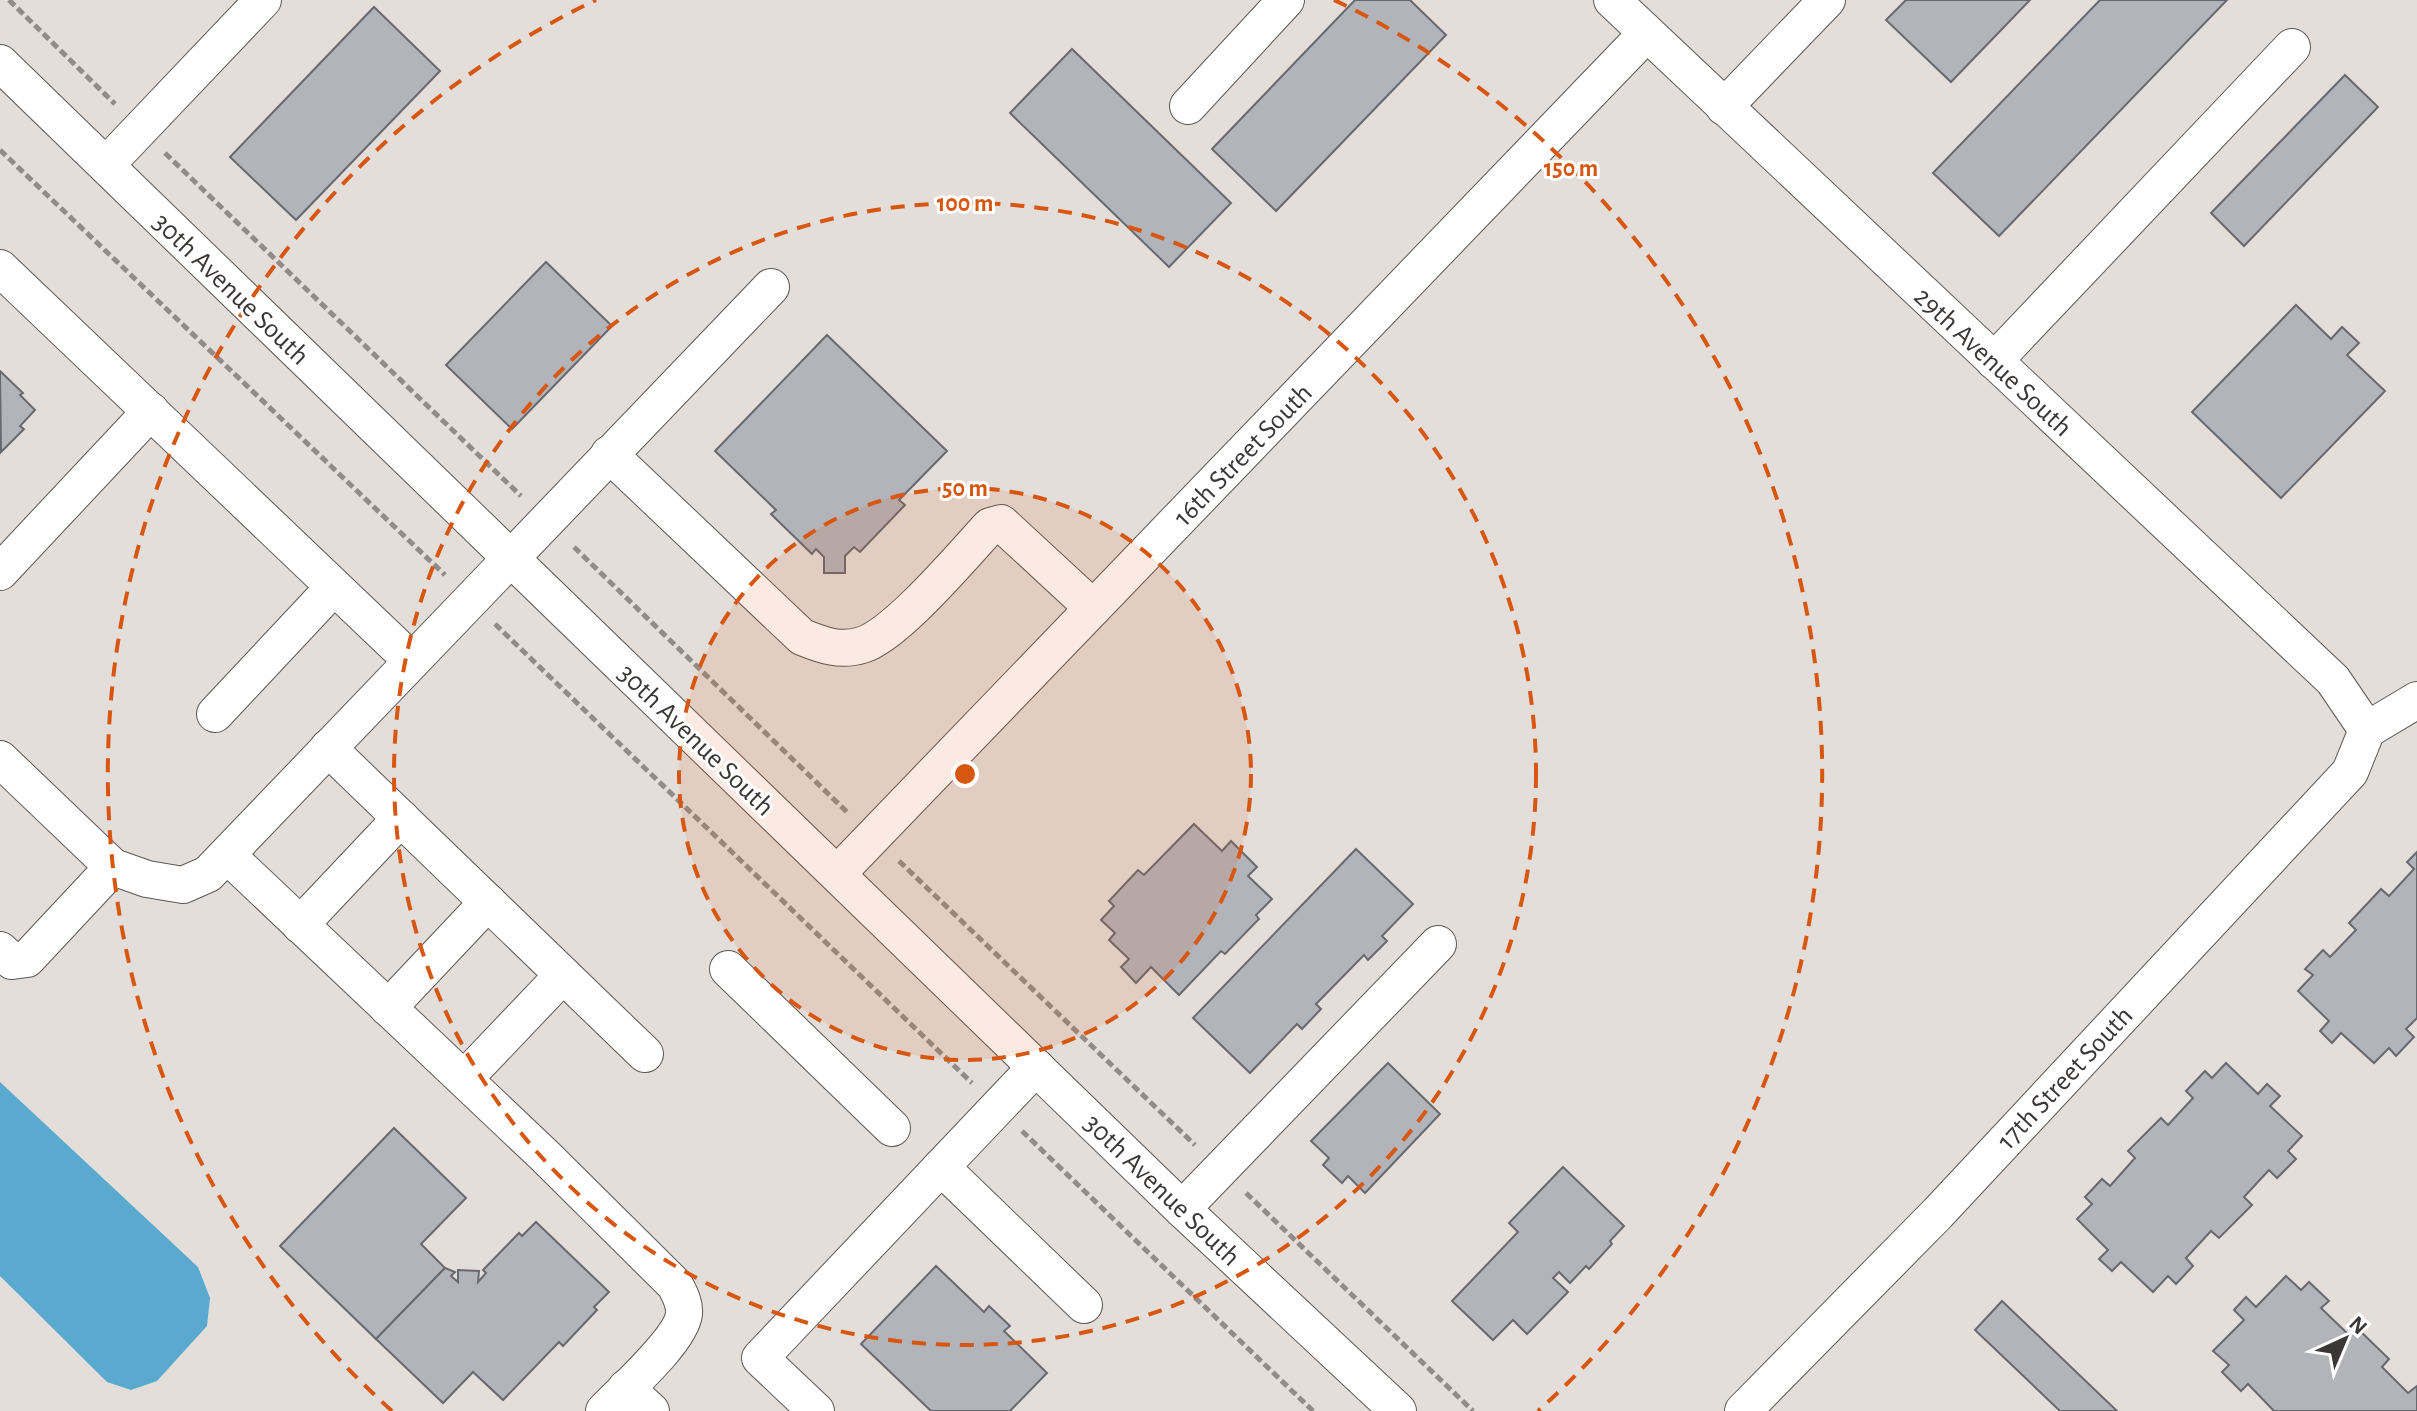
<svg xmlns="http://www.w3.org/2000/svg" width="2417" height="1411" font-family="'Alegreya Sans',sans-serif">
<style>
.water{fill:#5aaacf}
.building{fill:#b3b4ba;stroke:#68696e;stroke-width:2}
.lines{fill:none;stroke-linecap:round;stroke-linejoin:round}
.minor-casing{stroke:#5d5855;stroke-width:38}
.path{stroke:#918c8a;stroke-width:5;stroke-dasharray:8 4;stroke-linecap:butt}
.minor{stroke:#fff;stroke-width:36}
.ring{fill:none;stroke:#d75610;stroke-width:4;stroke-dasharray:14 10}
.labels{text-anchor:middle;stroke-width:6;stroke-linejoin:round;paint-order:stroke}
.street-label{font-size:28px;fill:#3a3736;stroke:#fff}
.centre{fill:#d75610;stroke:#fff;stroke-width:4}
.ring-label{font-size:24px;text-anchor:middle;font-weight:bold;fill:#d75610;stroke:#fff;stroke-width:6;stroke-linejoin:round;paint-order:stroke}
</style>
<rect width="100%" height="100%" fill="#e4dedb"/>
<polygon class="water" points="0,1082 198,1267 210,1298 207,1326 157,1381 131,1390 107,1382 0,1276"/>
<g class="building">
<polygon points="1355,0 1410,0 1446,35 1276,211 1212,149"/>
<polygon points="1906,0 2030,0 1951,82 1886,20"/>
<polygon points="2100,0 2227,0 1999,236 1933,173"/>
<polygon points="374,7 440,71 296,220 230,157"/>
<polygon points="1072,49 1231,203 1169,267 1010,113"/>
<polygon points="2345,75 2378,107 2244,246 2211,213"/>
<polygon points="546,262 612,326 512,429 446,365"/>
<polygon points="2296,305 2331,339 2342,327 2359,343 2347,355 2385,391 2281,498 2192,412"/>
<polygon points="827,335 947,451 899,500 905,505 860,552 854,547 845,556 845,573 824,573 824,557 816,549 812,554 771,514 776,510 715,451"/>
<polygon points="0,371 23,393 20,395 35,410 20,426 24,429 1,452"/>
<polygon points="1194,824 1222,851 1231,841 1257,867 1248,876 1272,899 1256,915 1259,919 1225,954 1221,951 1179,995 1151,967 1136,983 1121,967 1129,959 1109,940 1115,933 1101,920 1114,906 1109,901 1138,870 1144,875"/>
<polygon points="1356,849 1413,904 1382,936 1387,941 1368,960 1364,955 1316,1004 1321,1009 1302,1029 1297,1024 1250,1073 1193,1018"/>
<polygon points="2417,852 2417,1018 2406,1029 2414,1037 2396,1056 2389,1048 2374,1063 2341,1033 2332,1043 2320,1031 2329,1021 2298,991 2313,975 2305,969 2323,950 2330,957 2356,930 2349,923 2381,889 2389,896 2414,869 2407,862"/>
<polygon points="1388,1063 1440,1114 1365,1193 1348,1176 1342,1183 1323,1165 1329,1158 1311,1141"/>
<polygon points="2226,1063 2258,1094 2267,1084 2280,1096 2270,1106 2302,1136 2288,1151 2296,1159 2277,1178 2269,1170 2244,1197 2252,1205 2219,1238 2211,1231 2186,1258 2193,1266 2176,1284 2168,1276 2153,1292 2121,1262 2112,1271 2099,1259 2108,1250 2077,1219 2092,1204 2085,1197 2102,1179 2110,1186 2135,1158 2128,1151 2161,1118 2168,1125 2193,1098 2186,1091 2205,1071 2212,1078"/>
<polygon points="394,1128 466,1198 421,1244 445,1268 376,1339 280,1246"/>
<polygon points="1563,1167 1624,1226 1610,1241 1612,1244 1589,1269 1586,1266 1570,1283 1559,1272 1553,1278 1568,1292 1527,1334 1513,1320 1493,1340 1452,1301 1518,1232 1509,1223"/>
<polygon points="536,1222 609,1292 594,1307 597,1310 563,1346 559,1342 503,1400 473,1372 443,1403 376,1339 445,1268 455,1272 451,1276 458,1282 458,1270 479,1271 478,1282 486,1273 483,1270 519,1233 522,1236"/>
<polygon points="936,1266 984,1312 989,1306 1010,1326 1004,1331 1047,1373 1010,1411 931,1411 861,1344"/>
<polygon points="2286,1276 2301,1290 2309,1282 2329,1301 2321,1308 2348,1334 2355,1326 2389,1359 2382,1367 2408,1393 2417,1386 2417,1411 2274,1411 2248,1384 2241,1391 2222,1372 2229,1365 2213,1351 2244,1320 2234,1310 2246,1297 2256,1307"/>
<polygon points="2002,1301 2117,1411 2060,1411 1975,1330"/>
</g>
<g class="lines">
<defs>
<g id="minor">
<polyline points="1612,0 2333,680 2367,730"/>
<polyline points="0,63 1182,1209 1398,1411"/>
<polyline points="1188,106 1286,0"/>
<polyline points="1724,107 1827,0"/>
<polyline points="106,165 263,0"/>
<polyline points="0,268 412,661"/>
<polyline points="1994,361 2292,47"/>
<path d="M 609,454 L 802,637 C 822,645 840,652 862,645 C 896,635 963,555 990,526 L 1001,523 L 1093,608"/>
<polyline points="0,572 151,411"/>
<polyline points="215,714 334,587"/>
<polyline points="2367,730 2417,700"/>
<polyline points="328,748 645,1054"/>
<polyline points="0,759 113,867 147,879 183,885 208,874 771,287"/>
<path d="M 227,855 L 545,1156 L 675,1285 C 680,1295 685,1303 684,1314 C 681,1340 623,1391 604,1411"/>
<polyline points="837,874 1646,34"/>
<polyline points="300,925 401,818"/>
<polyline points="0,950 12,961 27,959 113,867"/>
<polyline points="728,969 892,1128"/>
<polyline points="388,1008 488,902"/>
<polyline points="464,1079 563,975"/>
<polyline points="941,1167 1084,1305"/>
<polyline points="1182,1209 1438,944"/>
<polyline points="626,1388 651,1411"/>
<polyline points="816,1411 760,1358 1036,1067"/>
<polyline points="1743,1411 1938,1213 2350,772 2367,730"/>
</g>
</defs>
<use href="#minor" class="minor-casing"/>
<g class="path">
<polyline points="9,0 115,104"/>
<polyline points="0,150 445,575"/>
<polyline points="165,153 521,496"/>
<polyline points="574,547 848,813"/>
<polyline points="495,624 972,1083"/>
<polyline points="899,861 1195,1145"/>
<polyline points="1022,1131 1313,1411"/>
<polyline points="1246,1193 1473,1411"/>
</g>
<use href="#minor" class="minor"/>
</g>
<circle cx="965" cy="774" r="286" fill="#d75610" fill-opacity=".12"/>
<g class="ring">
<circle cx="965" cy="774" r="286"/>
<circle cx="965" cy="774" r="571"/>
<path d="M392 1411A857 857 0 0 1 596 0M1334 0A857 857 0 0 1 1538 1411"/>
</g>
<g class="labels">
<g class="street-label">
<text transform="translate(232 288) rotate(44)" y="10">30th Avenue South</text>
<text transform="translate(1994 361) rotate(43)" y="10">29th Avenue South</text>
<text transform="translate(1242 454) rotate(-46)" y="10">16th Street South</text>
<text transform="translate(697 739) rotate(44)" y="10">30th Avenue South</text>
<text transform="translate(2064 1077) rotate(-47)" y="10">17th Street South</text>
<text transform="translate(1163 1189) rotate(44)" y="10">30th Avenue South</text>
</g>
</g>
<circle cx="965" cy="774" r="12" class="centre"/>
<g class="ring-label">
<text x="1571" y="176">150 m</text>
<text x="965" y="211">100 m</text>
<text x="965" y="496">50 m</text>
</g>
<g transform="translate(2345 1339) rotate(44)" stroke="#ffffff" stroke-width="6" paint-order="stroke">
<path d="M0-6L14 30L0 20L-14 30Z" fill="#3a3736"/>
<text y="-12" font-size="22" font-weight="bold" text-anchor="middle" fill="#3a3736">N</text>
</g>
</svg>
